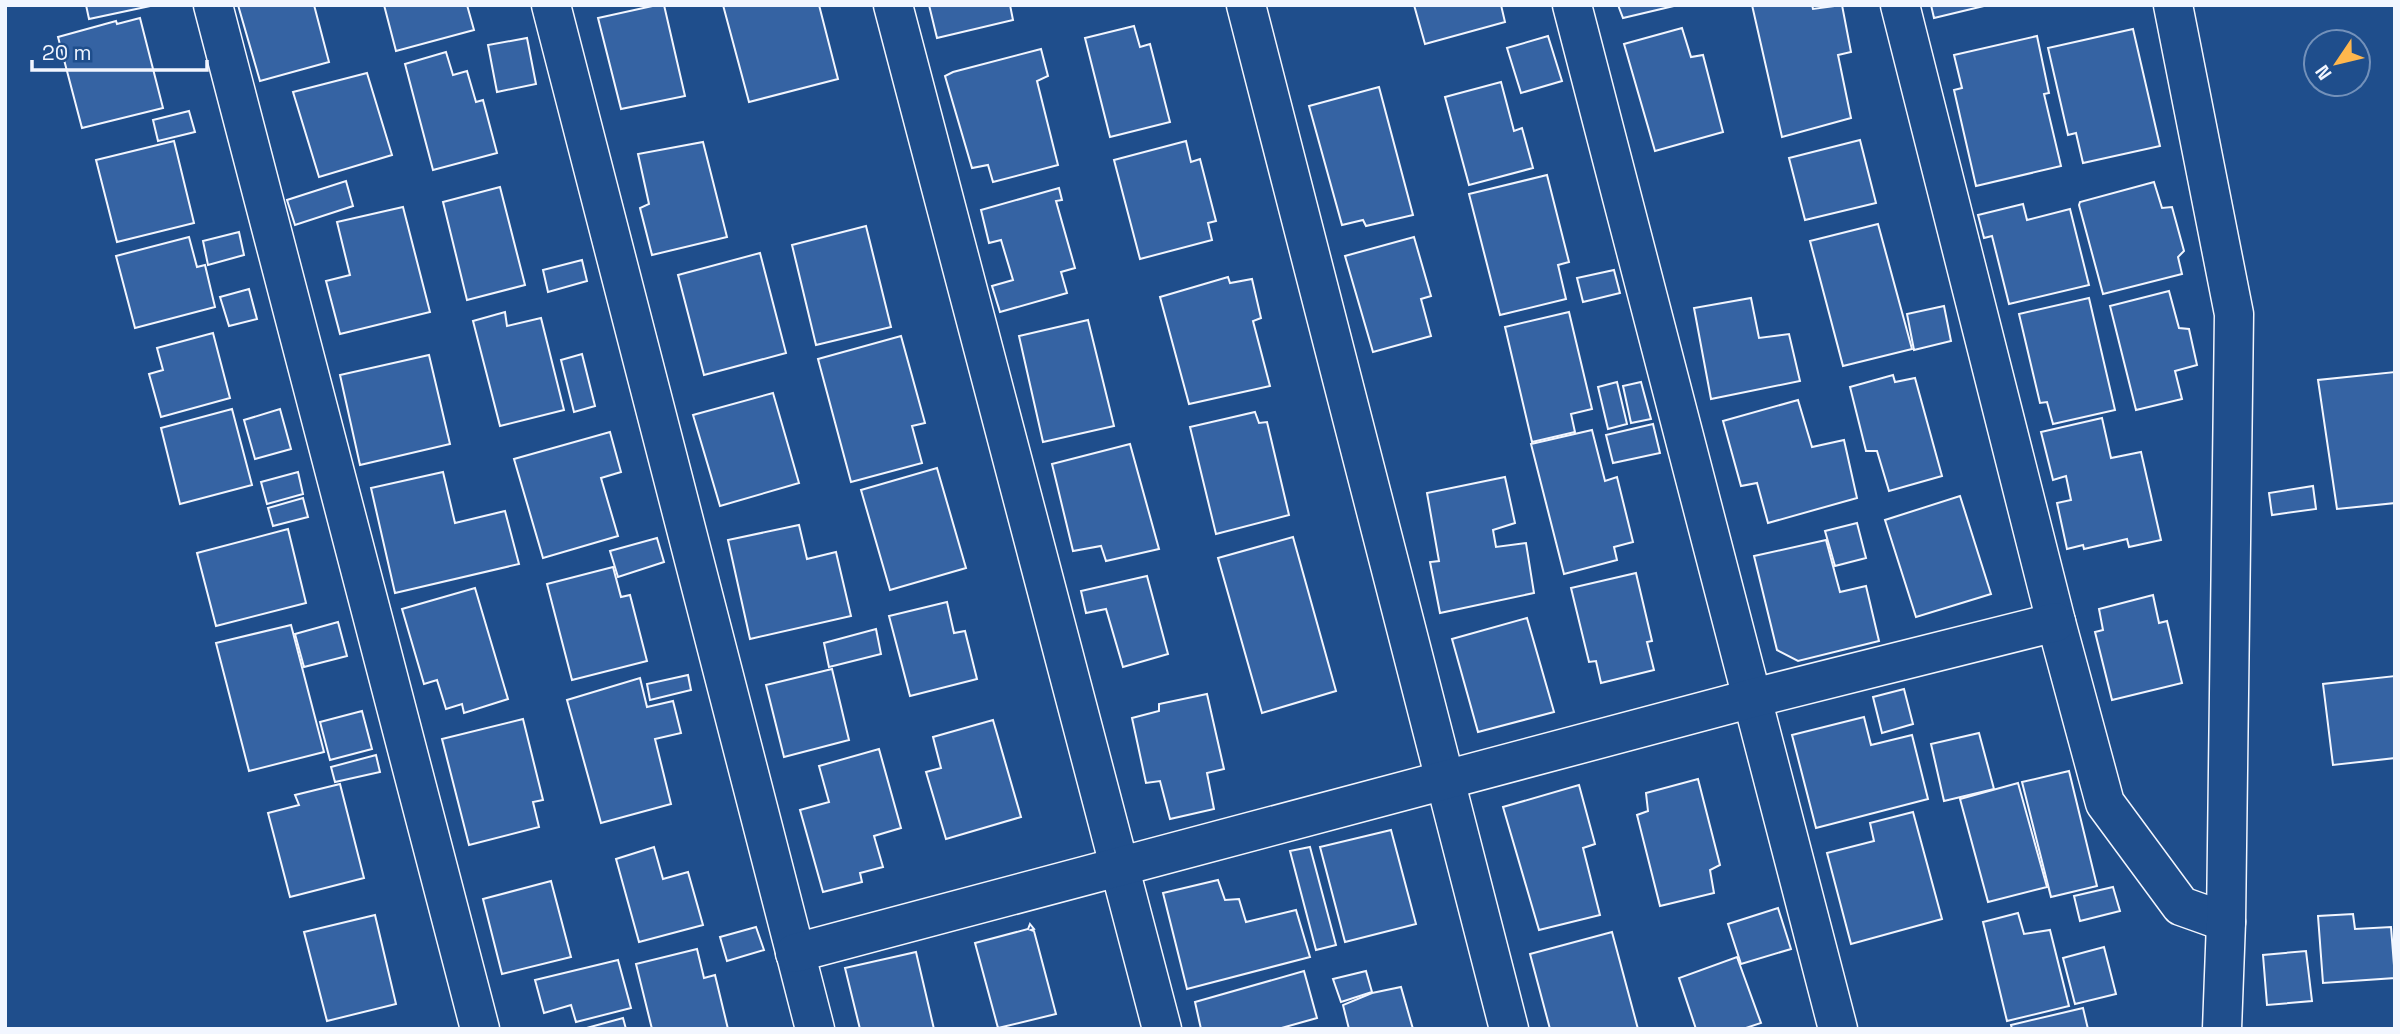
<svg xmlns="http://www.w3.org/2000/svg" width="2400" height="1034" font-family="'Space Grotesk',sans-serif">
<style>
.building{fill:#3563a3;stroke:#f2f6ff;stroke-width:2}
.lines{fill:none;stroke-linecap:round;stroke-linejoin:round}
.minor-casing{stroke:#f2f6ff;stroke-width:41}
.minor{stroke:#1f4e8c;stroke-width:38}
</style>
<rect width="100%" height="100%" fill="#1f4e8c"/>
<g class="building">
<polygon points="86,5 155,5 89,19"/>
<polygon points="238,5 314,5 329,62 260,81"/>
<polygon points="384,5 467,5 474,30 396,51"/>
<polygon points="657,5 664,5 685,96 621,109 598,18"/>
<polygon points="723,5 819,5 838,79 749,102"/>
<polygon points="929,5 1010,5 1013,20 937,38"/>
<polygon points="1414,5 1501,5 1505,22 1425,44"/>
<polygon points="1618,5 1678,5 1623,18"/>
<polygon points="1752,5 1812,5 1813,9 1842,5 1851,52 1838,55 1851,118 1782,137"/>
<polygon points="1931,5 1988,5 1934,18"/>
<polygon points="140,18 163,108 82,128 58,37 116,21 117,24"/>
<polygon points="1134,26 1140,47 1150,44 1170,122 1110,137 1085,38"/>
<polygon points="1682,28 1691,57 1703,55 1723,132 1655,151 1624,44"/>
<polygon points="2133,29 2160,146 2083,163 2076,133 2068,135 2048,48"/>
<polygon points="1548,36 1562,81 1521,93 1507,48"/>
<polygon points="2037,36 2049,93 2044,94 2061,166 1976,186 1954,90 1962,88 1954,55"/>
<polygon points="527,38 536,84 497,92 488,45"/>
<polygon points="1041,49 1048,76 1037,81 1058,165 993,182 988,165 972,168 945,76 953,72"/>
<polygon points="446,52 453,75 467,71 476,102 483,100 497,153 433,170 405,64"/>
<polygon points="367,73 392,155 319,177 293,92"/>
<polygon points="1501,82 1514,131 1522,128 1533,168 1469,185 1445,97"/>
<polygon points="1379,87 1413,215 1366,226 1363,220 1342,225 1309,106"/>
<polygon points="189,111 195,132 158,141 153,120"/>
<polygon points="1860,140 1876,203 1805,220 1789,158"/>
<polygon points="174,141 194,223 117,242 96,160"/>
<polygon points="1186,141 1191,162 1200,159 1216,221 1208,223 1212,240 1140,259 1114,160"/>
<polygon points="703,142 727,237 652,255 640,208 649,204 638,154"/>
<polygon points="1547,175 1569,262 1558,265 1566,299 1500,315 1469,194"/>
<polygon points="346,181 353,206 295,225 287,200"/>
<polygon points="2154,182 2162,208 2172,207 2184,251 2178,257 2182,274 2103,294 2079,205 2080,202"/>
<polygon points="500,187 525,285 467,300 443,202"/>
<polygon points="1059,188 1062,200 1056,201 1075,268 1061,272 1067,293 1000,312 992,286 1013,280 1001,240 989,243 981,210"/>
<polygon points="2023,204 2027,220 2070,209 2089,285 2009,304 1992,236 1984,238 1978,215"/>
<polygon points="403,207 430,312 340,334 326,281 350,275 337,222"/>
<polygon points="1878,224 1912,349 1843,366 1810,241"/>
<polygon points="866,226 891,327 816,345 792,245"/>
<polygon points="239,232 244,255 208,265 203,241"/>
<polygon points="189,237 197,267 205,265 215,307 135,328 116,256"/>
<polygon points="1414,237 1431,296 1421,299 1431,336 1373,352 1345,256"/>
<polygon points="760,253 786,353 704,375 678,275"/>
<polygon points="582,260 587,281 548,292 543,270"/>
<polygon points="1614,270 1620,293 1583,302 1577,278"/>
<polygon points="1228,277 1230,283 1252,279 1261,318 1253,321 1270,386 1189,404 1160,297"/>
<polygon points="249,289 257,319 229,326 220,297"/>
<polygon points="2169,291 2179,328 2189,329 2197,365 2175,371 2182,399 2136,410 2110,306"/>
<polygon points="1751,298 1759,338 1789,334 1800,381 1711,399 1694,308"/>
<polygon points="2089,298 2115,410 2053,424 2047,402 2040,403 2019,314"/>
<polygon points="1944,306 1951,341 1914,350 1907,314"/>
<polygon points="505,312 507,326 541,318 564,410 500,426 473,321"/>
<polygon points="1569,312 1592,409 1571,414 1575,432 1532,442 1505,327"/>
<polygon points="1088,320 1114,426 1043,442 1019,336"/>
<polygon points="213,333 230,398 161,417 149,374 163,370 157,348"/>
<polygon points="901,336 925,423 912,426 922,463 851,482 818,359"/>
<polygon points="582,354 595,406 574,412 561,360"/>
<polygon points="429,355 450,444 360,465 340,375"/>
<polygon points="2395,372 2395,503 2337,509 2318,380"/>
<polygon points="1893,375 1895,382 1915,378 1942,476 1889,491 1877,451 1866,451 1850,387"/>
<polygon points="1617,382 1627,424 1608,429 1598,387"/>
<polygon points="1641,382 1651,419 1631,423 1623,386"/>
<polygon points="773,393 799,483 720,506 693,415"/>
<polygon points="1798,400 1812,447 1844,440 1857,498 1768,523 1757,483 1741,486 1723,421"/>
<polygon points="232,409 252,485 180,504 161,428"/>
<polygon points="280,409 291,449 255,459 244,420"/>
<polygon points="1255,412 1259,423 1267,422 1289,515 1216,534 1190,427"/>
<polygon points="2102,418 2111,458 2141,452 2161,540 2129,547 2127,539 2084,549 2083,545 2067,549 2057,503 2071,500 2066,476 2053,480 2041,432"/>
<polygon points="1653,424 1660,453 1613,463 1606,435"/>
<polygon points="1592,430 1605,481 1617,477 1633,542 1614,547 1617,560 1564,574 1531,444"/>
<polygon points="610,432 621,472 601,478 618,536 543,558 514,459"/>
<polygon points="1130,444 1159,549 1106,561 1101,546 1073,551 1052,464"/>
<polygon points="937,468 966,568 890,590 861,490"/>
<polygon points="298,472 303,494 267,504 261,482"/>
<polygon points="443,472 455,523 505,511 519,564 395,593 371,488"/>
<polygon points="1505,477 1515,523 1493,530 1496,547 1526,543 1534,593 1440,613 1430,562 1439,561 1427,493"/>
<polygon points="2313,486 2316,509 2272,515 2269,493"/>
<polygon points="1960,496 1991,594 1916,617 1885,520"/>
<polygon points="303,498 308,517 273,526 268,508"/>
<polygon points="1857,523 1866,558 1835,566 1825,531"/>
<polygon points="799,525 807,559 836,552 851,616 750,639 728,540"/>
<polygon points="288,529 306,603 216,626 197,553"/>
<polygon points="1293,537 1336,691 1262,713 1218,558"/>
<polygon points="657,538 664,562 618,577 610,551"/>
<polygon points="1826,540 1840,592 1866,586 1879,641 1798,661 1777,650 1754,556"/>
<polygon points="613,567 621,597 630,595 647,661 572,680 547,584"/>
<polygon points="1636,573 1652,641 1647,642 1654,670 1601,683 1596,661 1589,662 1571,588"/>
<polygon points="1147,576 1168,654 1123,667 1106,609 1086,613 1081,591"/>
<polygon points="475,588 508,699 464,713 462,704 446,709 437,680 424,684 402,609"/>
<polygon points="2153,595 2159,623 2167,621 2182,683 2112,700 2095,632 2103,630 2099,609"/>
<polygon points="947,602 954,633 965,631 977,679 910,696 889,616"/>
<polygon points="1527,618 1554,712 1478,732 1452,639"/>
<polygon points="338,622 347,656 304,667 295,634"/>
<polygon points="291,625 324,752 249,771 216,643"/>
<polygon points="876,629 881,654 829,667 824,643"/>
<polygon points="832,669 849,740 784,757 766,685"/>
<polygon points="688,675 691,690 650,700 647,684"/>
<polygon points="2395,676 2395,758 2333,765 2323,684"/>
<polygon points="640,678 647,707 673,701 681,733 655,739 671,804 601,823 567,700"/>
<polygon points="1904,689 1913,724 1882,733 1873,697"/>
<polygon points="1207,694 1224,769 1207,773 1214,809 1170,819 1160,781 1146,783 1132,718 1159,711 1159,704"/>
<polygon points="362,711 372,749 330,760 320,722"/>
<polygon points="1864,717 1871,745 1912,735 1928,799 1816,828 1792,735"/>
<polygon points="523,719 543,800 533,802 539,827 469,845 442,739"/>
<polygon points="993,720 1021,817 946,839 926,772 941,768 933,737"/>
<polygon points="1979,733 1994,789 1944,801 1931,744"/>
<polygon points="879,749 901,828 874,836 883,867 860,873 862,882 823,892 800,810 829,802 819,766"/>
<polygon points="376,755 380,772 335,782 331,767"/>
<polygon points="2069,771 2097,886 2051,897 2022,782"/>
<polygon points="1698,779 1720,865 1710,870 1714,893 1660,906 1637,815 1648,811 1646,793"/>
<polygon points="2018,783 2047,887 1988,902 1960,799"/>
<polygon points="340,784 364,878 290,897 268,813 299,805 295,795"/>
<polygon points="1579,785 1595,844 1583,848 1600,915 1539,930 1503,807"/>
<polygon points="1913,812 1942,919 1851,944 1827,853 1874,841 1870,823"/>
<polygon points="1391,830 1416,924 1345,942 1320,847"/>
<polygon points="654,847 663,879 688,872 703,925 639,942 616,859"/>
<polygon points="1310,847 1336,945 1316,950 1290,851"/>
<polygon points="1218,880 1225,900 1239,899 1246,922 1296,910 1310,957 1187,989 1163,893"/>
<polygon points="551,881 571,957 502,974 483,899"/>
<polygon points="2113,887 2120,911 2080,921 2074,896"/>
<polygon points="1778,908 1791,949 1741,964 1728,924"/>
<polygon points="2018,913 2024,934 2050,930 2069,1006 2007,1021 1983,922"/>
<polygon points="2353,914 2355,929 2391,927 2395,978 2323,983 2318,916"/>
<polygon points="375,915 396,1004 327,1021 304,932"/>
<polygon points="1030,924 1034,929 1031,930 1034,931 1056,1014 998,1028 975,943 1028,929"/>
<polygon points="756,927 764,950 727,961 720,937"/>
<polygon points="1612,932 1638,1029 1550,1029 1530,954"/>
<polygon points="2104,947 2116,994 2075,1004 2063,958"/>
<polygon points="697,949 704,978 715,975 728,1029 652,1029 636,964"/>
<polygon points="2306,951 2312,1001 2267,1005 2263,955"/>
<polygon points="916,952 934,1029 860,1029 845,968"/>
<polygon points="1737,957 1761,1023 1743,1029 1696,1029 1679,978"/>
<polygon points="618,960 631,1008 576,1022 571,1005 544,1013 535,980"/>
<polygon points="1304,971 1317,1018 1278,1029 1201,1029 1195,1002"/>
<polygon points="1366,971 1372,992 1341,1002 1333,979"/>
<polygon points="1401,987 1413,1029 1349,1029 1343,1005 1372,993"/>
<polygon points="2083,1008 2088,1029 2012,1029 2011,1025"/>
<polygon points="623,1018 626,1029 583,1029"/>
</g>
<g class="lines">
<defs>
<g id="minor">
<polyline points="213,5 480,1029"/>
<polyline points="551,5 815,1029"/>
<polyline points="893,5 1162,1029"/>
<polyline points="1246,5 1509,1029"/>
<polyline points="1572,5 1838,1029"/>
<polyline points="1900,5 2056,622 2105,803 2181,906 2226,922"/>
<polyline points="2173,5 2234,314 2226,922 2222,1029"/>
<polyline points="795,953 1753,698 2056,622"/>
</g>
</defs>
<use href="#minor" class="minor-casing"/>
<use href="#minor" class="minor"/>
</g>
<rect width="2400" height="1034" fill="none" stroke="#f2f6ff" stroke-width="14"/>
<g transform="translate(2337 63) rotate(235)"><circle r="33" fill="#1f4e8c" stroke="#7391ba" stroke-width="2"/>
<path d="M0-5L12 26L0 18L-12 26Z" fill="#ffb74d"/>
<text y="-10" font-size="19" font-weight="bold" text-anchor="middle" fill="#f2f6ff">N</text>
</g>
<path d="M32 60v10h175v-10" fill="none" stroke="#f2f6ff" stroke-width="3.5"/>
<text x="42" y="60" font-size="21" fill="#f2f6ff" stroke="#1f4e8c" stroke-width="5" paint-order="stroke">20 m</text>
</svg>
